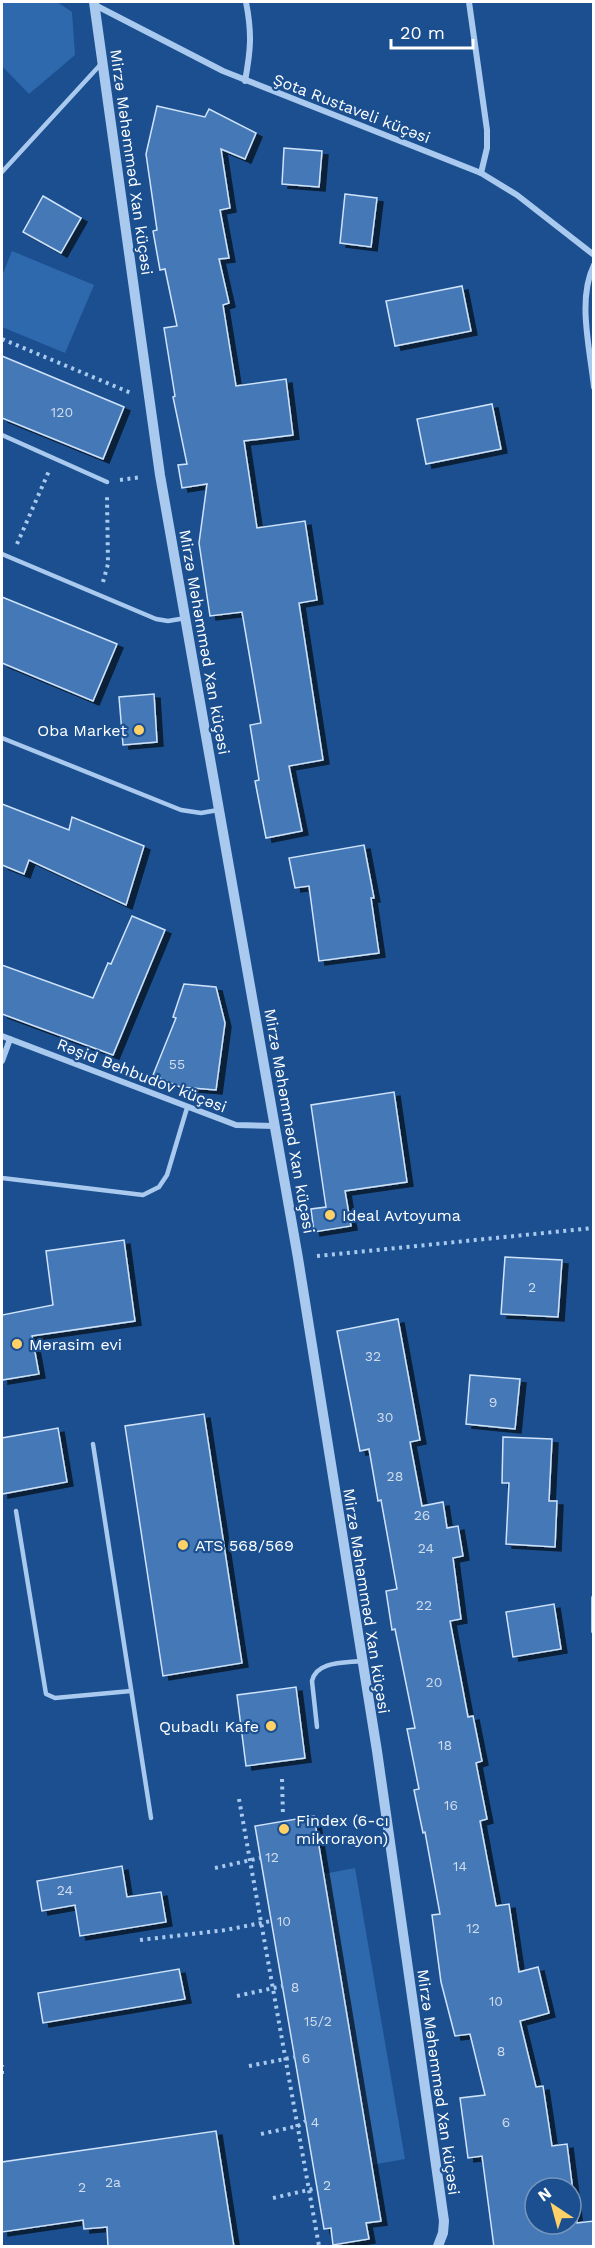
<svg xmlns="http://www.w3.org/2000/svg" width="595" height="2248" font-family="'Work Sans',sans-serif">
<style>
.green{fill:#2e69ad}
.building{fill:#4478b7;stroke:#cfe3fa;stroke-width:1.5;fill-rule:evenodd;filter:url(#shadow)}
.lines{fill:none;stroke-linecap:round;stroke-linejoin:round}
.path{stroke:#a9c9ee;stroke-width:4;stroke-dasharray:3 4.5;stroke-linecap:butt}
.service{stroke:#a9c9ee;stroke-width:4.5}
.minor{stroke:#a9c9ee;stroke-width:6}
.tertiary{stroke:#a9c9ee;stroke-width:10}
.poi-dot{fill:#ffd166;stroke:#1b4f8f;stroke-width:2}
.labels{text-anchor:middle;stroke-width:4.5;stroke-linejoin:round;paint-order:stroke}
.number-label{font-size:14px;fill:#d0dded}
.street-label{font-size:16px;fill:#fff;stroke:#1b4f8f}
.poi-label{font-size:16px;fill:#fff;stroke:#1b4f8f;text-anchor:start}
</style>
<defs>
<filter id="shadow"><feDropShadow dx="6" dy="4" stdDeviation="0" flood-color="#0009"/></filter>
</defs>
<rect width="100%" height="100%" fill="#1b4f8f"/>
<g class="green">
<polygon points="2,2 57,2 72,12 75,55 29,94 2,66"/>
<polygon points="12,251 94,285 65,353 2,327 2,276"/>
<polygon points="355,1868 405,2159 371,2165 323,1874"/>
</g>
<g class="building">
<polygon points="157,106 205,117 209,109 256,133 245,159 221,149 230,208 220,210 229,258 219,259 229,303 223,305 236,386 286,379 293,435 244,441 257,528 305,521 317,600 299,603 323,760 289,766 302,831 266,838 255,781 259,780 250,725 261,723 242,612 210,616 199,543 207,484 182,488 178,465 187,464 173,397 175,396 164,328 177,326 165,269 160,270 153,231 157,230 146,154"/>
<polygon points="284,148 322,151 319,187 282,184"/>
<polygon points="345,194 377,198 371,247 340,243"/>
<polygon points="43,196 81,218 61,253 23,232"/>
<polygon points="462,286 471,331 395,346 386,301"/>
<polygon points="2,356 124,407 103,459 2,418"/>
<polygon points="492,404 501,449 426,464 417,419"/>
<polygon points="2,597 117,644 93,701 2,663"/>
<polygon points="154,694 157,742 123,745 119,697"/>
<polygon points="2,804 69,830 72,817 144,846 126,905 29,860 24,874 2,865"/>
<polygon points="364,845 374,898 371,898 379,953 319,961 309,886 295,888 289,858"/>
<polygon points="132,916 165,930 113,1055 2,1014 2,965 93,998 108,963 111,964"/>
<polygon points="184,984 216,987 225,1023 216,1090 180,1087 153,1075 176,1018 173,1017"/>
<polygon points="394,1092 407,1182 345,1191 351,1226 314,1232 311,1209 326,1207 311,1105"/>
<polygon points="124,1240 135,1321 32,1336 39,1374 2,1380 2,1315 53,1305 46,1251"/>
<polygon points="505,1257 562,1260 558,1317 501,1314"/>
<path d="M 398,1319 L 420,1440 L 410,1442 L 422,1506 L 443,1502 L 447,1528 L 458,1526 L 463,1556 L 453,1558 L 461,1619 L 450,1621 L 468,1717 L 473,1716 L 482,1761 L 476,1763 L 487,1819 L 480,1821 L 496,1906 L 509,1904 L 519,1972 L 538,1967 L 549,2013 L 520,2021 L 536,2087 L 543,2086 L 552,2146 L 567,2144 L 577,2223 L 594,2221 L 594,2247 L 494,2247 L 482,2156 L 468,2158 L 460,2098 L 485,2095 L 470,2034 L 455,2036 L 441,1982 L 432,1915 L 440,1914 L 425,1832 L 423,1833 L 414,1790 L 419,1789 L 407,1729 L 415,1728 L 395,1629 L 392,1630 L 386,1591 L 397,1589 L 381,1500 L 378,1501 L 369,1449 L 360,1451 L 337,1331 ZM 535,2188 L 571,2188 L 571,2224 L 535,2224 Z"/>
<polygon points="470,1375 520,1379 515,1429 466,1424"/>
<polygon points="204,1414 242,1663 163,1676 125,1426"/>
<polygon points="58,1428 67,1482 2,1494 2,1438"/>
<polygon points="503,1437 552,1439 549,1501 557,1501 555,1547 506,1544 509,1483 502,1483"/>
<polygon points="554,1604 561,1649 513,1657 506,1612"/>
<polygon points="296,1687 305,1758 246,1766 237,1695"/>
<polygon points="314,1816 381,2221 366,2223 369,2239 333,2245 331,2228 324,2229 255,1826"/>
<polygon points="122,1866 127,1897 161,1892 166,1922 80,1936 75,1905 42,1911 37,1881"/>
<polygon points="179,1969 185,1999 43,2023 38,1993"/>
<polygon points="216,2131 234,2247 108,2247 107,2227 84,2229 83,2220 2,2232 2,2162"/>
</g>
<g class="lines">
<g class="path">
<polyline points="2,339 131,393"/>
<polyline points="120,480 142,477"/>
<polyline points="17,544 49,471"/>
<polyline points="103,582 108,564 107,497"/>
<polyline points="317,1256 594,1228"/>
<polyline points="282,1779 283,1816"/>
<polyline points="239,1799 319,2246"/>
<polyline points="215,1868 260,1858"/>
<polyline points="140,1940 226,1930 271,1921"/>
<polyline points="237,1996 283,1986"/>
<polyline points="249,2066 295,2057"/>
<polyline points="2,2074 2,2065"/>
<polyline points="261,2134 298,2126 306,2121"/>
<polyline points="273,2198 317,2188"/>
</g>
<g class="service">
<polyline points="2,172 101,64"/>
<polyline points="2,435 107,482"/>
<polyline points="2,554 156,619 168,621 186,618"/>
<polyline points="2,738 181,810 201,813 218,810"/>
<polyline points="2,1178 143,1195 159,1187 167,1175 187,1108"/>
<polyline points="93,1444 151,1818"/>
<polyline points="16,1511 46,1694 55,1698 131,1691"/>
<path d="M 317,1727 L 312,1681 C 316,1661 345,1663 361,1661"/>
</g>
<g class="minor">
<polyline points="469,2 487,130 487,148 481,173"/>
<polyline points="93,4 223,71 481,173 517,195 594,255"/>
<path d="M 245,81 C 251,49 252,33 246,2"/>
<path d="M 594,265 C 577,299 590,349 594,387"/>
<polyline points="2,1036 236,1125 275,1126"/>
<polyline points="2,1061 10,1039"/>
<polyline points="594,1598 594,1631"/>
</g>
<polyline class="tertiary" points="94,2 160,475 298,1258 377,1751 444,2221 443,2233 438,2246"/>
</g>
<g class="poi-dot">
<circle cx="139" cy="730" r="6"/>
<circle cx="330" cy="1215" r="6"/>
<circle cx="17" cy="1344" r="6"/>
<circle cx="183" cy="1545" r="6"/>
<circle cx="271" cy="1726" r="6"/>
<circle cx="284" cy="1829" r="6"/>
</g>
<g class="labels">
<g class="number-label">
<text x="62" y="417">120</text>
<text x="177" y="1069">55</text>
<text x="532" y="1292">2</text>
<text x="373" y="1361">32</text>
<text x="493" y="1407">9</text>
<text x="385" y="1422">30</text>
<text x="395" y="1481">28</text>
<text x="422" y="1520">26</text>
<text x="426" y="1553">24</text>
<text x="424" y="1610">22</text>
<text x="434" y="1687">20</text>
<text x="445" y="1750">18</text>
<text x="451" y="1810">16</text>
<text x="272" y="1862">12</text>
<text x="460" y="1871">14</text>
<text x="65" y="1895">24</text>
<text x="284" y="1926">10</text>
<text x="473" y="1933">12</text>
<text x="295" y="1992">8</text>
<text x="496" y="2006">10</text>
<text x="318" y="2026">15/2</text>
<text x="501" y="2056">8</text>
<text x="306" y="2063">6</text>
<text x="315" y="2127">4</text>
<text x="506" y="2127">6</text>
<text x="113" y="2187">2a</text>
<text x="327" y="2190">2</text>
<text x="82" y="2192">2</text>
</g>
<g class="street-label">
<text transform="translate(352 108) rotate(21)" y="6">Şota Rustaveli küçəsi</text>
<text transform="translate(132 162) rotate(82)" y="6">Mirzə Məhəmməd Xan küçəsi</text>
<text transform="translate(205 642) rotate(80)" y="6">Mirzə Məhəmməd Xan küçəsi</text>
<text transform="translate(142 1075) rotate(21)" y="6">Rəşid Behbudov küçəsi</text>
<text transform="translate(290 1121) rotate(80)" y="6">Mirzə Məhəmməd Xan küçəsi</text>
<text transform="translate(367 1601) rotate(81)" y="6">Mirzə Məhəmməd Xan küçəsi</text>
<text transform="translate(439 2082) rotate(82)" y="6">Mirzə Məhəmməd Xan küçəsi</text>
</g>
<g class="poi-label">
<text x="127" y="736" text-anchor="end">Oba Market</text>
<text x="342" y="1221">Ideal Avtoyuma</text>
<text x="29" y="1350">Mərasim evi</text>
<text x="195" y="1551">ATS 568/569</text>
<text x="259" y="1732" text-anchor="end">Qubadlı Kafe</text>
<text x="296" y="1826">Findex (6-cı<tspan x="296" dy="18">mikrorayon)</tspan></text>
</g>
</g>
<rect width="595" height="2248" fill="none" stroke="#ffffff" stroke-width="6"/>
<g transform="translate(553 2206) rotate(324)"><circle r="28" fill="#1b4f8f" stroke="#7695bc" stroke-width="1.5"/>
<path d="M0-4.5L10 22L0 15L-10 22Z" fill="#ffd166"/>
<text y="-9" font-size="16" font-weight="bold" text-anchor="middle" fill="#ffffff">N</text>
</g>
<path d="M391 39v9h82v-9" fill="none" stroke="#ffffff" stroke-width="3"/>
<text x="400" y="39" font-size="18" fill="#ffffff" stroke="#1b4f8f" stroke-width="4.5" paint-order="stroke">20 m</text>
</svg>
